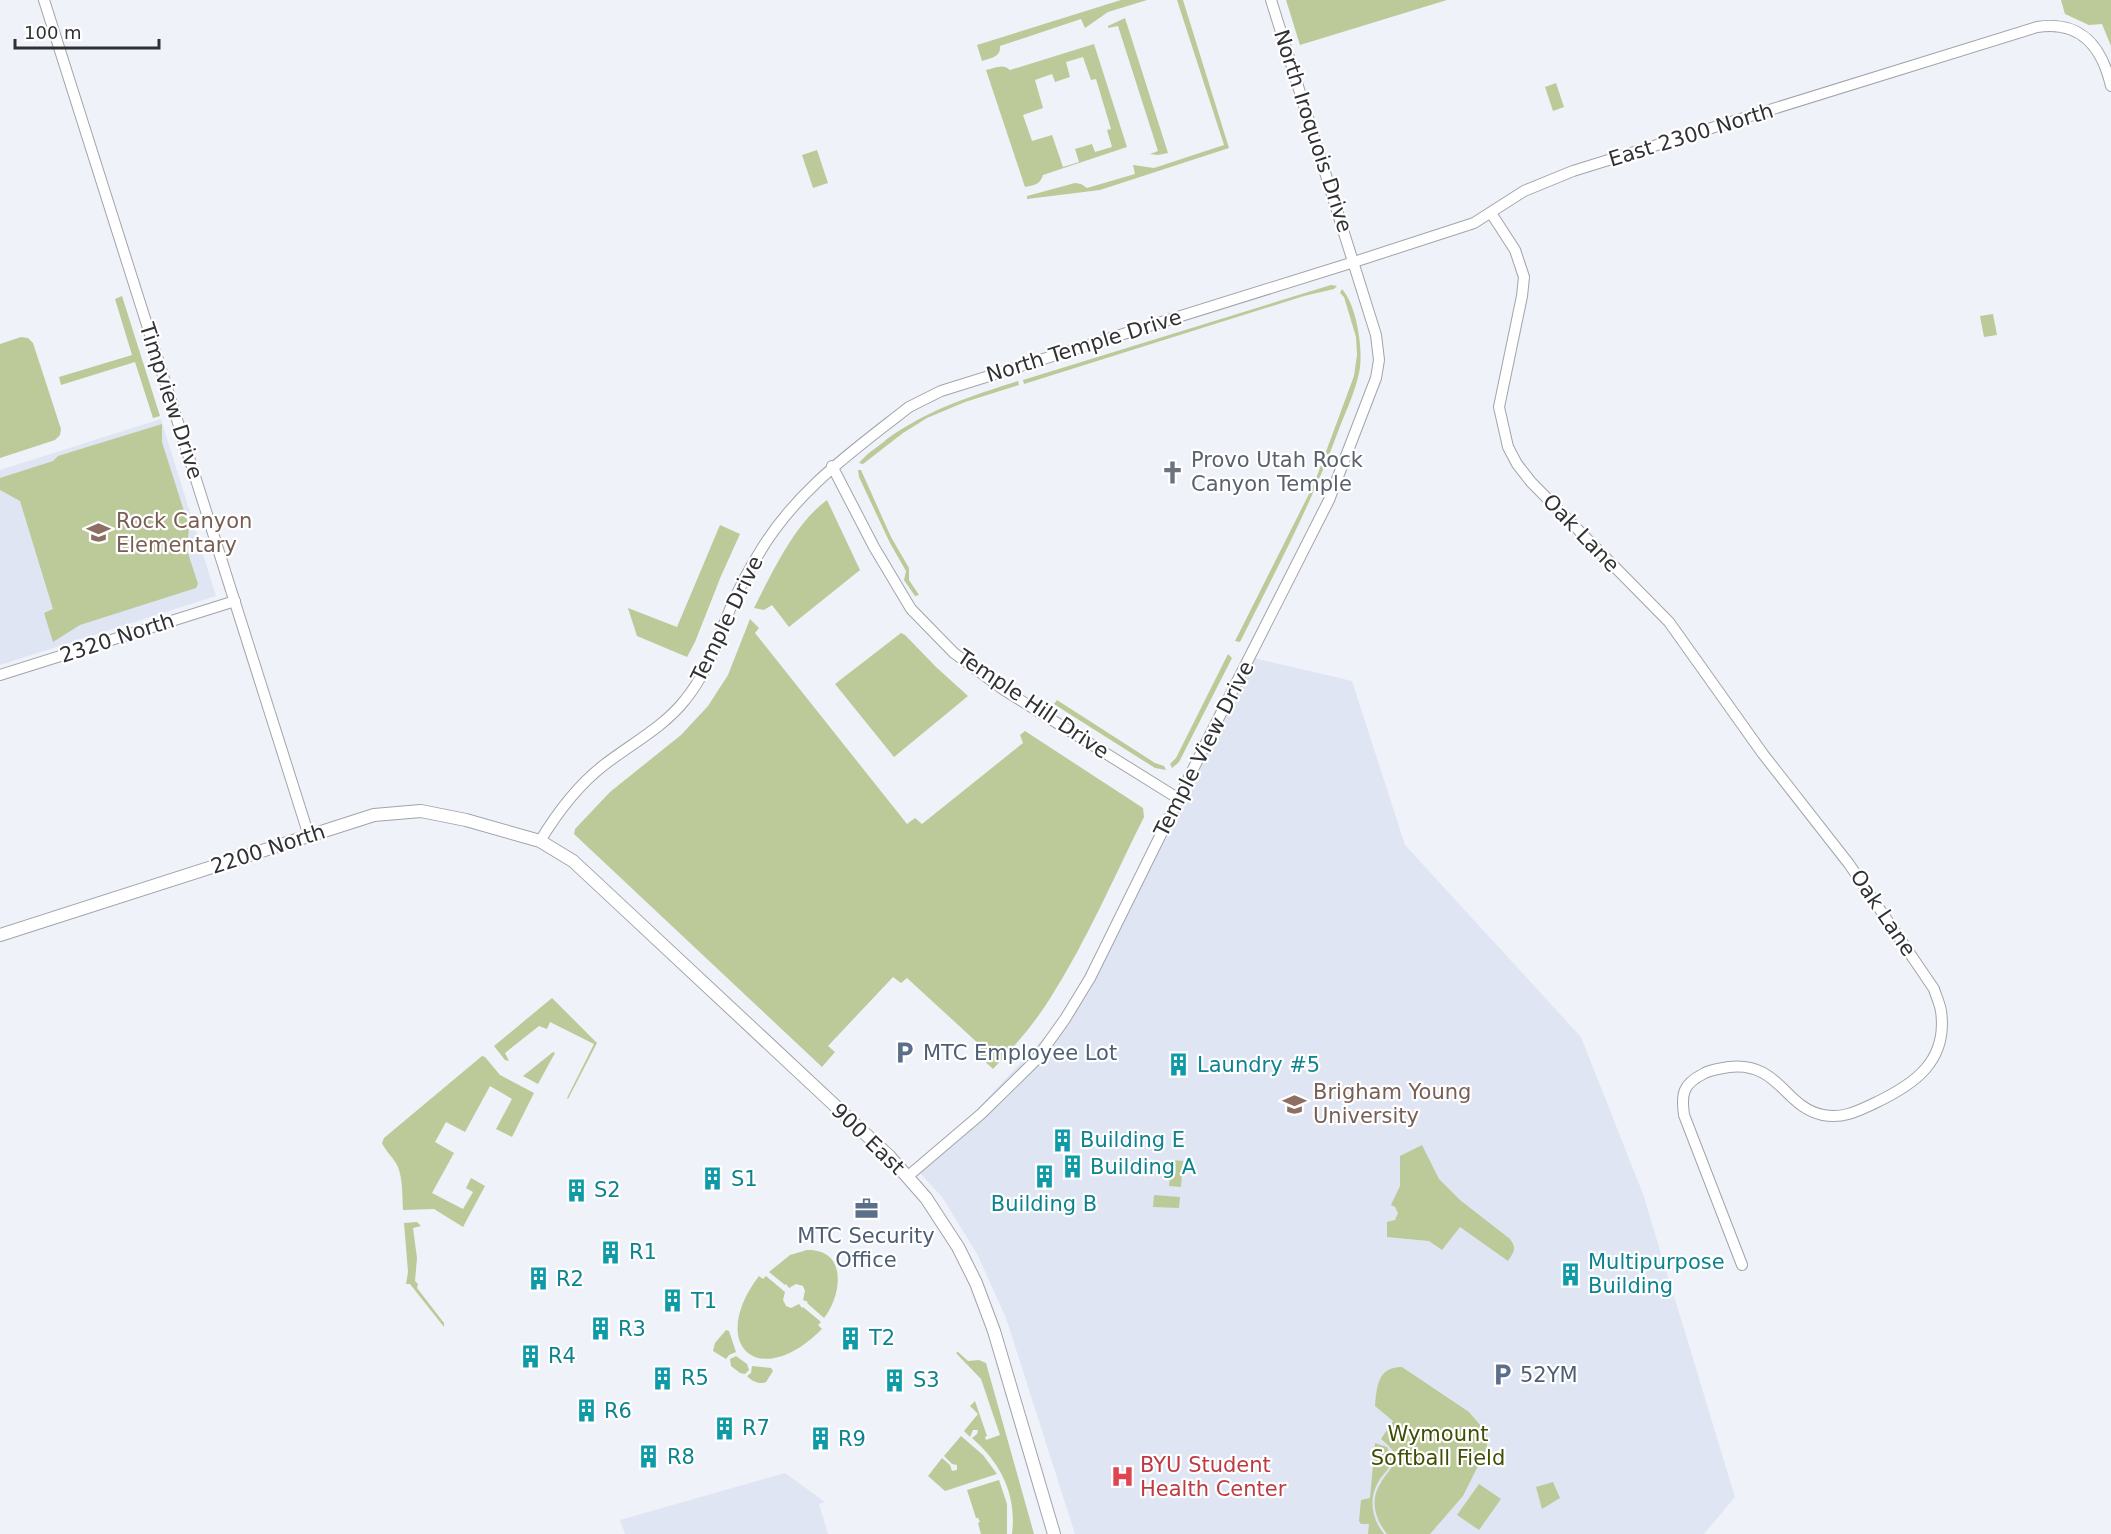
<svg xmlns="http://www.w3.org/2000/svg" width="2111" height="1534" font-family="'DejaVu Sans',sans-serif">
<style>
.built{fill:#e0e5f3}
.green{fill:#bbca98;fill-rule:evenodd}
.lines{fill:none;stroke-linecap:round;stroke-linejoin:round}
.tertiary-casing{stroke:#a1a4aa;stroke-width:12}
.secondary-casing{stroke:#a1a4aa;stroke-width:14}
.tertiary{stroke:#fff;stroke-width:10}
.secondary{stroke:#fff;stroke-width:12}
.labels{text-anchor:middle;stroke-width:4.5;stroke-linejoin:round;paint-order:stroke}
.street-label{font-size:21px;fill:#303134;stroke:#fff}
.worship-label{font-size:21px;fill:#5b616d;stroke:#fff;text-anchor:start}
.education-label{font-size:21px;fill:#785e54;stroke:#fff;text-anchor:start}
.service-label{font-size:21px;fill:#4e5e75;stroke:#fff;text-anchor:start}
.culture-label{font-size:21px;fill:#0d838f;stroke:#fff;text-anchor:start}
.park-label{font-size:21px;fill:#3f4e04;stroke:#fff}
.health-label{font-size:21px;fill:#be3a42;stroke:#fff;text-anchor:start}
</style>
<rect width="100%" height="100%" fill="#eff2f9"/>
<g class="built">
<polygon points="161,419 216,596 0,665 0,470"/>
<polygon points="1250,657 1352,681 1405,845 1581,1037 1643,1194 1735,1497 1704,1534 1075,1534 1006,1318 977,1254 942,1197 919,1172 1078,1001"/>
<polygon points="785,1473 825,1502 819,1504 828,1534 625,1534 620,1520"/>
</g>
<g class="green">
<path d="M 1121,0 L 1147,0 L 1108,12 L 1085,28 L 1081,19 L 1000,46 C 1001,57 991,58 982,61 L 977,45 Z"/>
<polygon points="1177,0 1183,0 1229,148 1100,190 1027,199 1027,196 1075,183 1081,184 1087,188 1135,174 1133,165 1154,168 1224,145"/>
<polygon points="1286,0 1447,0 1300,45"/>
<polygon points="2061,0 2111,0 2111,46 2102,24 2089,25 2065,14"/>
<polygon points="1125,18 1168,153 1158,155 1150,154 1158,151 1118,26 1108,28 1108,26"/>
<path d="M 1094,44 L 1127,147 L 1043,175 C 1040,185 1034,185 1025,187 L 986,70 C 995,68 1003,63 1010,70 ZM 1083,57 L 1091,80 L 1096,79 L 1111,129 L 1107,130 L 1112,147 L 1095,152 L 1092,144 L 1075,149 L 1079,162 L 1063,167 L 1052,135 L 1032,141 L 1023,115 L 1043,108 L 1035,80 L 1052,74 L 1055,82 L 1070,77 L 1066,62 Z"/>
<polygon points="1556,83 1564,107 1553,111 1545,87"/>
<polygon points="817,150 828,183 813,188 802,155"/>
<polygon points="1331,285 1337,286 1334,289 1304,296 1024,384 1023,380"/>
<path d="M 1342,289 C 1357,306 1364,351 1359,373 C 1355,392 1346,411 1339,429 C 1312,503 1275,572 1240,642 L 1235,641 L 1314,484 L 1354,376 L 1357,355 L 1356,337 L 1344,297 L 1340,293 Z"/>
<polygon points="122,296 160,416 153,418 135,362 61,385 59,377 132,355 115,299"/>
<polygon points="1993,314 1997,335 1984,337 1980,316"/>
<polygon points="21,337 28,338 33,343 61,429 60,435 55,440 0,458 0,344"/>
<path d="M 1018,381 L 1019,385 L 965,402 L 927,418 L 903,433 L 863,464 L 859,463 C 867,453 878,447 887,439 C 929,409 969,397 1018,381 Z"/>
<polygon points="162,424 162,442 189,527 187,550 198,584 196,588 80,625 53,642 44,613 53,609 20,501 0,490 0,478 53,461 58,456"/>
<polygon points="858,470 861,470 891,537 909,568 909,580 919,595 915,596 904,580 906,571 890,543 859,477"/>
<path d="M 827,500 L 860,570 L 789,627 L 772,605 L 764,610 L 754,608 C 772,573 795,523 827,500 Z"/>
<polygon points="720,525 740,534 721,576 695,642 687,657 637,636 628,608 677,627"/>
<path d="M 750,619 L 759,628 L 755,633 L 907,824 L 915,818 L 922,824 L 1023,743 L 1020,735 L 1025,731 L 1143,808 L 1144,817 C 1114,877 1087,940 1051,997 C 1035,1023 1014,1047 993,1069 L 976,1053 L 981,1046 L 907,978 L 901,983 L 893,977 L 828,1046 L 835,1052 L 822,1067 L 574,834 L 575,829 L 610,792 L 681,735 L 708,706 L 728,675 Z"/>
<polygon points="901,633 905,635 936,667 968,696 894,757 835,684"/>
<polygon points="1228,654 1232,658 1179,762 1172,768 1170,764 1176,758"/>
<polygon points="1057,700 1155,763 1164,766 1166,770 1155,768 1068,713 1054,704"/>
<polygon points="552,998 597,1043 568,1099 567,1098 594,1044 550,1022 547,1029 539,1026 505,1053 509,1061 505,1060 494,1046"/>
<polygon points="553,1052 555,1053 538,1084 523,1076"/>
<path d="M 482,1056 L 485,1057 L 500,1075 L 534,1093 L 512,1137 L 496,1129 L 512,1099 L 490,1086 L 465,1132 L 446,1122 L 435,1142 L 454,1153 L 432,1193 L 463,1209 L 473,1192 L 466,1188 L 471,1178 L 485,1186 L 463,1227 L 434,1209 L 403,1210 C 402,1196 403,1180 398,1167 C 394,1158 386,1152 382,1143 L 384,1138 Z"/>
<path d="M 1422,1145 L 1439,1179 L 1460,1200 L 1510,1239 C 1517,1248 1514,1252 1508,1261 L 1460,1227 L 1442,1250 L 1429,1241 L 1387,1237 L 1387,1222 L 1395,1220 L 1398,1213 L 1395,1207 L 1391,1205 L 1400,1186 L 1400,1156 Z"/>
<polygon points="1172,1160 1183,1161 1181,1187 1169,1186"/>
<polygon points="1154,1195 1180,1197 1179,1208 1153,1207"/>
<polygon points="417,1222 421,1226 413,1228 417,1258 415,1281 418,1284 417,1288 444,1323 444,1327 410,1284 406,1284 408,1272 404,1223"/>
<path d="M 807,1250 C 848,1249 842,1295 824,1318 L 807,1303 L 808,1302 L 803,1300 L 805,1291 L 803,1286 L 796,1284 L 789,1288 L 786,1284 L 785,1285 L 769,1272 L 790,1255 Z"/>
<path d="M 759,1276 L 763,1279 L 766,1276 L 785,1292 L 783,1300 L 786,1306 L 791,1308 L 799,1304 L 802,1308 L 803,1307 L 821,1322 L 818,1325 L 822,1329 C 758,1393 707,1344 759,1276 Z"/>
<polygon points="726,1330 729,1331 736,1352 729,1355 726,1359 713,1351 715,1343"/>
<path d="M 958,1352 L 968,1361 L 979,1360 L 986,1363 L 1034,1534 L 1012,1534 C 1017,1495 1001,1463 972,1438 L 977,1434 L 978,1430 L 973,1430 L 970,1437 L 964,1431 L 978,1414 L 970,1406 L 975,1401 L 987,1436 L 985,1437 L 986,1440 L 1000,1435 L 981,1379 L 956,1353 Z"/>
<polygon points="736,1356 747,1364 749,1370 745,1374 740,1373 731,1366 730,1359"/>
<path d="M 752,1366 L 771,1368 L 773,1371 L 766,1382 C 759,1385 752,1381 747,1376 L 751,1373 Z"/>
<path d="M 1402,1367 L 1469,1412 L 1487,1433 L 1487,1448 L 1463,1496 L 1430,1534 L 1387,1534 C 1376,1520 1370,1502 1379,1486 C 1389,1466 1408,1460 1381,1439 L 1393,1421 L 1375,1406 C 1377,1387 1377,1367 1402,1367 Z"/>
<polygon points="961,1436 983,1455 997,1474 945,1491 928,1476 942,1458 950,1465 952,1471 957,1470 957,1465 952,1464 944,1456"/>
<path d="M 1375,1443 L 1387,1447 L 1392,1458 C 1391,1468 1385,1472 1380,1479 C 1368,1497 1371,1518 1384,1534 L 1368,1534 L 1369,1524 L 1361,1524 L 1359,1521 L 1361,1500 L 1370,1498 Z"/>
<polygon points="999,1480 1007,1504 1007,1534 981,1534 978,1523 980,1522 978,1518 976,1518 967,1490"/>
<polygon points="1553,1482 1560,1498 1542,1509 1536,1487"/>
<polygon points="1479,1484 1501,1499 1479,1530 1457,1515"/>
</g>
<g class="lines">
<defs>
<g id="tertiary">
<polyline points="44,0 309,836"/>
<path d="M 1491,213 L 1515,250 L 1524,277 L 1522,296 L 1499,407 L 1508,447 L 1517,464 L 1531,482 L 1669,622 L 1763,754 L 1849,864 L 1934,989 C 1936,996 1940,1004 1941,1011 C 1948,1061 1915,1084 1875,1103 C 1858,1111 1843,1119 1823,1115 C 1785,1108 1779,1061 1729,1067 C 1719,1069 1711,1069 1703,1074 C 1683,1084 1681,1094 1684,1115 L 1742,1265"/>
<polyline points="832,466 874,547 911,609 954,653 1004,690 1179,799"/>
<polyline points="0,675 235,601"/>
<path d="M 540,841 C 557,813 578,785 604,765 C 631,744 664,727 685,700 C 708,672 717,640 731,607 C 739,589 748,571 758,555 C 795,491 853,451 909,407 L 941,391 L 1354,262 L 1474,223 L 1524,191 L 1573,171 L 2037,27 C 2081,20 2102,47 2111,86"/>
<polyline points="907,1177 981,1114 1035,1061 1065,1019 1090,978 1206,743 1329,500 1376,378 1379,360 1376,335 1271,0"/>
</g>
<polyline id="secondary" points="0,935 374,815 421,811 466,820 540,841 573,861 889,1156 926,1198 958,1247 976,1283 994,1331 1054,1534"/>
</defs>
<use href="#tertiary" class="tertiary-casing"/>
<use href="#secondary" class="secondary-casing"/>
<use href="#tertiary" class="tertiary"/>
<use href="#secondary" class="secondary"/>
</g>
<defs>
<symbol id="church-bare" viewBox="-9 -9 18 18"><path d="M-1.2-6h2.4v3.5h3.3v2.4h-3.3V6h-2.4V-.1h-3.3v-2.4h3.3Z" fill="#6b7280" stroke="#fff" stroke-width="2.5" paint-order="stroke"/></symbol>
<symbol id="school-bare" viewBox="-9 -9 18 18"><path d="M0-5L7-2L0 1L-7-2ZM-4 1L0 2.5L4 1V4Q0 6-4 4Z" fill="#8d6e63" stroke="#fff" stroke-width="2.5" paint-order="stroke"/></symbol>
<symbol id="parking-bare" viewBox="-9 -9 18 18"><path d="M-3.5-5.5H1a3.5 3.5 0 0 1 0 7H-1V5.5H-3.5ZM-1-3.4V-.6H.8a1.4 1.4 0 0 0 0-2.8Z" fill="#5c6f8a" stroke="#fff" stroke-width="2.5" paint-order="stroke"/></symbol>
<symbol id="building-bare" viewBox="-9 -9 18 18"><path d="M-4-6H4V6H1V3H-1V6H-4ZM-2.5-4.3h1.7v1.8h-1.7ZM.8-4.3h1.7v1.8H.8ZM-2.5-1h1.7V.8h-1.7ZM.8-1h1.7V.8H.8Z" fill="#0f9aa8" stroke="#fff" stroke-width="2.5" paint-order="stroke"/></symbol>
<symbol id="university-bare" viewBox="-9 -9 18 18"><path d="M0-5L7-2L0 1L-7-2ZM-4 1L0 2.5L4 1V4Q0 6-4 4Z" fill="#8d6e63" stroke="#fff" stroke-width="2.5" paint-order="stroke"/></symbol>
<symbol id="office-bare" viewBox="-9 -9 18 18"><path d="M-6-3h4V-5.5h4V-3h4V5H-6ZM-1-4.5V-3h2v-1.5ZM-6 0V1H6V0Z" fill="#5c6f8a" stroke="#fff" stroke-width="2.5" paint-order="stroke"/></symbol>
<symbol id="hospital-bare" viewBox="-9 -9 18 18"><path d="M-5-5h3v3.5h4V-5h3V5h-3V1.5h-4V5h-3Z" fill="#e0444e" stroke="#fff" stroke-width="2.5" paint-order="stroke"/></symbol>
</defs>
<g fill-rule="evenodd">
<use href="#church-bare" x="1156" y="456" width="33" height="33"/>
<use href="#school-bare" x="82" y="516" width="33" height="33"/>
<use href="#parking-bare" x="888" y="1036" width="33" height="33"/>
<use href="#building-bare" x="1162" y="1048" width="33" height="33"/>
<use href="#university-bare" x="1278" y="1088" width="33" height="33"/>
<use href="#building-bare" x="1046" y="1124" width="33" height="33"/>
<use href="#building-bare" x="1056" y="1150" width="33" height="33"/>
<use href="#building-bare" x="1028" y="1160" width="33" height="33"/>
<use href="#building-bare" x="696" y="1162" width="33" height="33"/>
<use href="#building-bare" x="560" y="1174" width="33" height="33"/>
<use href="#office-bare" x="850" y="1192" width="33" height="33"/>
<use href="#building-bare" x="594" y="1236" width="33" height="33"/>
<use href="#building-bare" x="1554" y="1258" width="33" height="33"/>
<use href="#building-bare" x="522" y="1262" width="33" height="33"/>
<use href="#building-bare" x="656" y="1284" width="33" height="33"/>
<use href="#building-bare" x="584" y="1312" width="33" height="33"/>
<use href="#building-bare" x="834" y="1322" width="33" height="33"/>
<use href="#building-bare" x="514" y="1340" width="33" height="33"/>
<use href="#parking-bare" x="1486" y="1358" width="33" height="33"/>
<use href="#building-bare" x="646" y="1362" width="33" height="33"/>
<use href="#building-bare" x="878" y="1364" width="33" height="33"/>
<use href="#building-bare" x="570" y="1394" width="33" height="33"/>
<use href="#building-bare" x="708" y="1412" width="33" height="33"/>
<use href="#building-bare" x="804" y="1422" width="33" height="33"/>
<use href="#building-bare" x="632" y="1440" width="33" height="33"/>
<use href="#hospital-bare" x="1106" y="1460" width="33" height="33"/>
</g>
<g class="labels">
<g class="street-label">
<text transform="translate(1313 131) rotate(72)" y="7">North Iroquois Drive</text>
<text transform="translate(1691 135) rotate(-17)" y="7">East 2300 North</text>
<text transform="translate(1084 346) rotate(-17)" y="7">North Temple Drive</text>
<text transform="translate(171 401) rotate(72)" y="7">Timpview Drive</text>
<text transform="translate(1581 533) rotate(46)" y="7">Oak Lane</text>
<text transform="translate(727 619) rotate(-64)" y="7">Temple Drive</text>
<text transform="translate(117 638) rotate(-18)" y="7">2320 North</text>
<text transform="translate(1033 704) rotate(34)" y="7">Temple Hill Drive</text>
<text transform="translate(1204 749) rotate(-63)" y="7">Temple View Drive</text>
<text transform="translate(268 849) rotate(-18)" y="7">2200 North</text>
<text transform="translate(1883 913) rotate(56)" y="7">Oak Lane</text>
<text transform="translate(868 1139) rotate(44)" y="7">900 East</text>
</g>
<g class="worship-label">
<text x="1191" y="467">Provo Utah Rock<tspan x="1191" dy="24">Canyon Temple</tspan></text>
</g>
<g class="education-label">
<text x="116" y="528">Rock Canyon<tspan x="116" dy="24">Elementary</tspan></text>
<text x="1313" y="1099">Brigham Young<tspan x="1313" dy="24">University</tspan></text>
</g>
<g class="service-label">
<text x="923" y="1060">MTC Employee Lot</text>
<text x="866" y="1243" text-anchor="middle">MTC Security<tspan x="866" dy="24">Office</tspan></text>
<text x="1520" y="1382">52YM</text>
</g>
<g class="culture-label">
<text x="1197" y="1072">Laundry #5</text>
<text x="1080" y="1147">Building E</text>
<text x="1090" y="1174">Building A</text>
<text x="731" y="1186">S1</text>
<text x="594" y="1197">S2</text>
<text x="1044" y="1211" text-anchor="middle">Building B</text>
<text x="629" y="1259">R1</text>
<text x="1588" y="1269">Multipurpose<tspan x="1588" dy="24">Building</tspan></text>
<text x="556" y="1286">R2</text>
<text x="691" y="1308">T1</text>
<text x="618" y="1336">R3</text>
<text x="869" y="1345">T2</text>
<text x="548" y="1363">R4</text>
<text x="681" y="1385">R5</text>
<text x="913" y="1387">S3</text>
<text x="604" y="1418">R6</text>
<text x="742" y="1435">R7</text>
<text x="838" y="1446">R9</text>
<text x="667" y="1464">R8</text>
</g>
<g class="park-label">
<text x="1438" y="1441">Wymount<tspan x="1438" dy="24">Softball Field</tspan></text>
</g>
<g class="health-label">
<text x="1140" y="1472">BYU Student<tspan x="1140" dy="24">Health Center</tspan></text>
</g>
</g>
<path d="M15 39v9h144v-9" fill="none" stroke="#303134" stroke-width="3"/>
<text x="24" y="39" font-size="18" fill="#303134" stroke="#ffffff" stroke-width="4.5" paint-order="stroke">100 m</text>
</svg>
